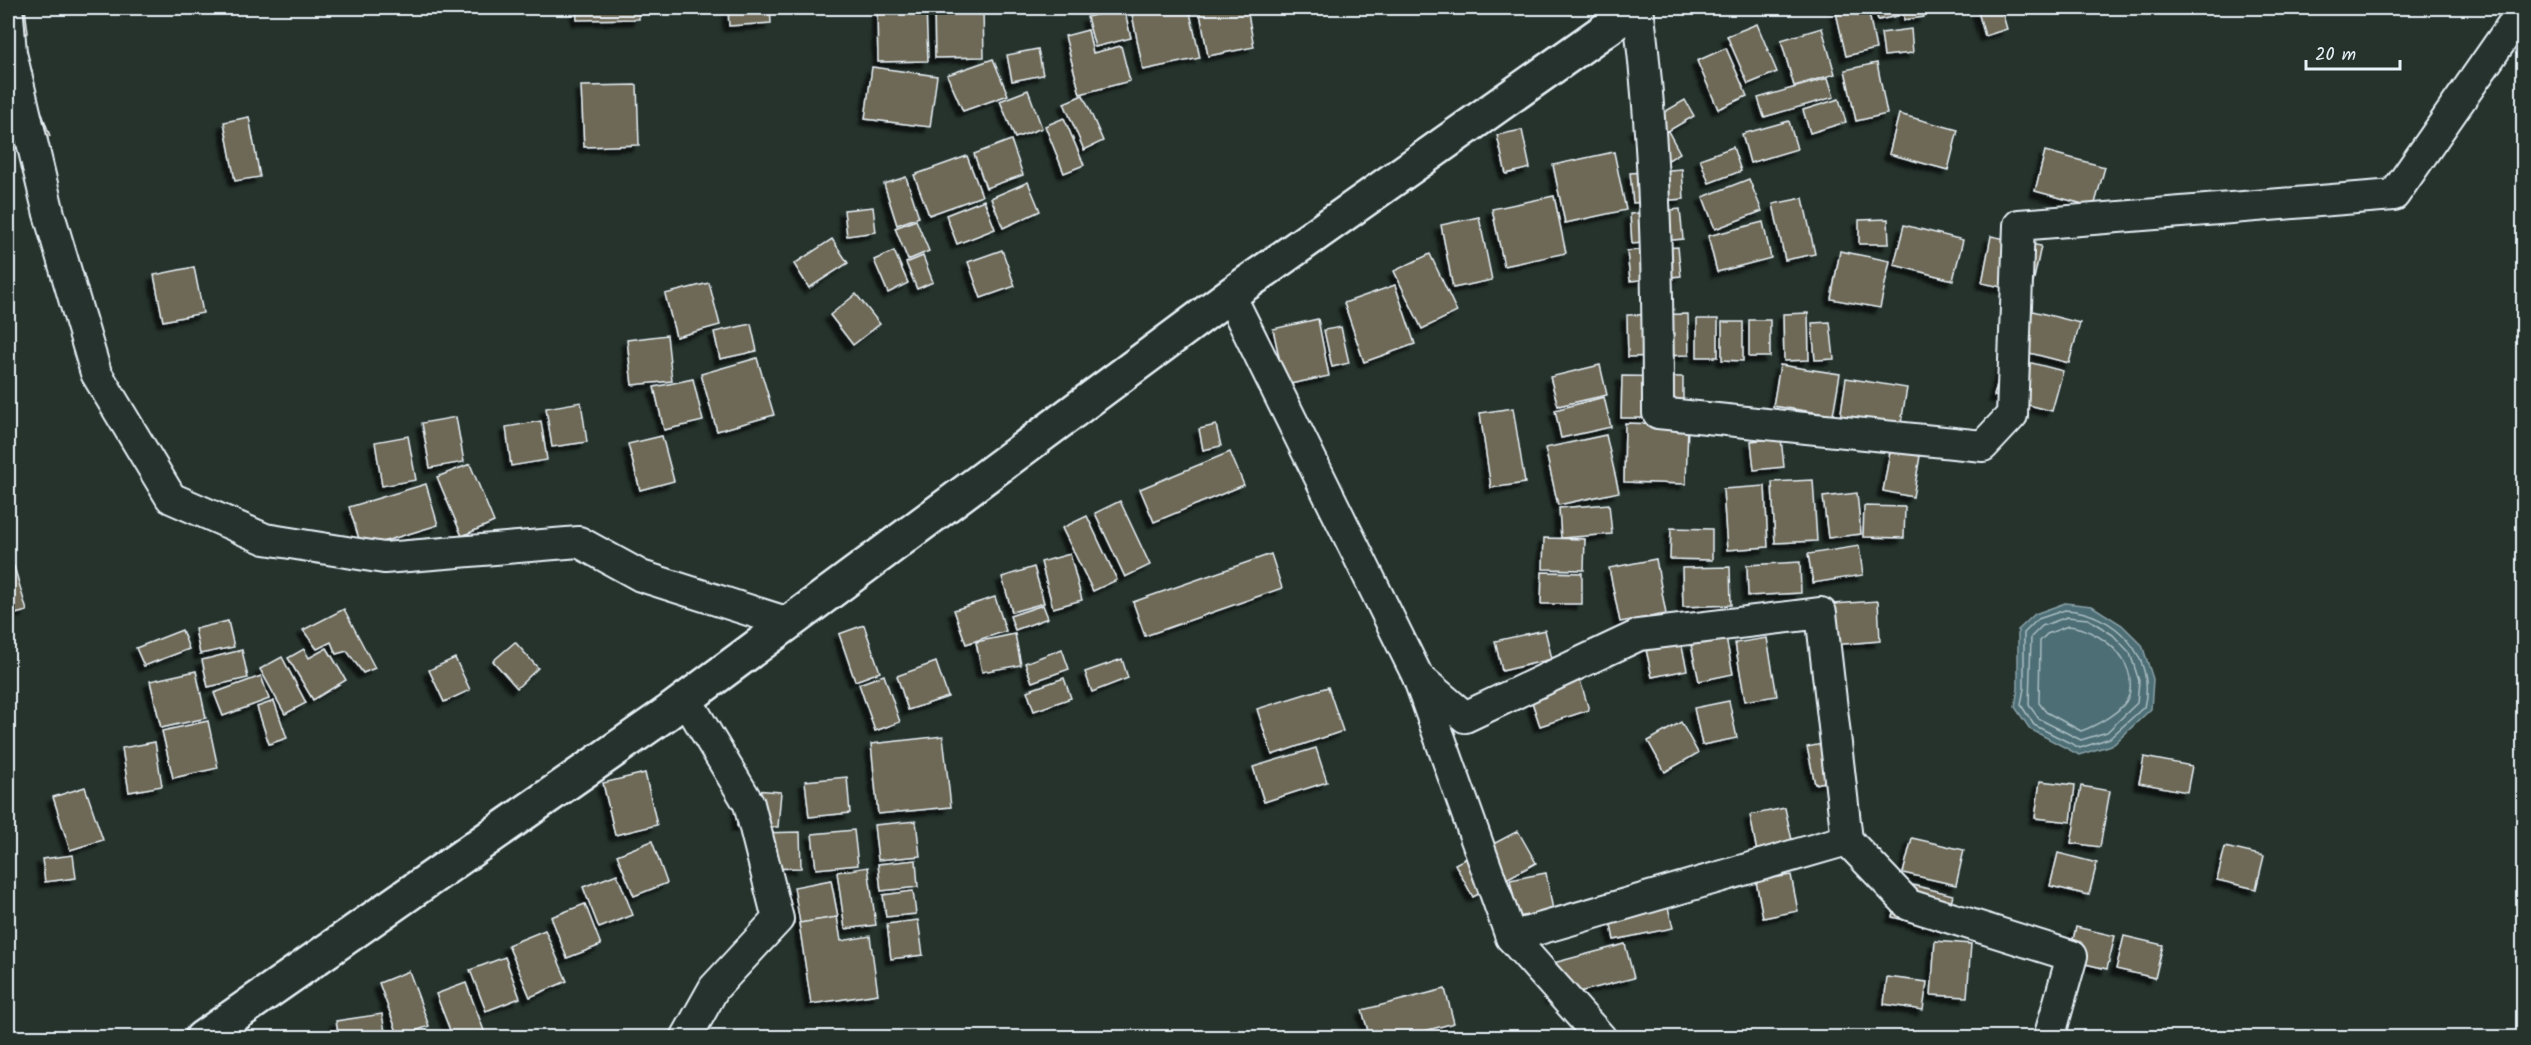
<svg xmlns="http://www.w3.org/2000/svg" width="2531" height="1045" font-family="Kalam,sans-serif">
<style>
.water{fill:#4d6e74;stroke:#8ba2a9;stroke-width:1.5}
.lines{fill:none;stroke-linecap:round;stroke-linejoin:round}
.shore{stroke:#aabdc3;stroke-width:1.5}
.building{fill:#6e6956;stroke:#e8f1f8;stroke-width:1.5;filter:url(#shadow)}
.street-casing{stroke:#e8f1f8;stroke-width:34}
.secondary-casing{stroke:#e8f1f8;stroke-width:38}
.street{stroke:#26332d;stroke-width:30}
.secondary{stroke:#26332d;stroke-width:33}
</style>
<defs>
<filter id="shadow"><feDropShadow dx="-5.5" dy="5.5" stdDeviation="1.5" flood-color="#0009"/></filter>
</defs>
<rect width="100%" height="100%" fill="#26332d"/>
<filter id="ink" filterUnits="userSpaceOnUse"><feTurbulence type="fractalNoise" baseFrequency=".0167" numOctaves="2"/><feDisplacementMap in="SourceGraphic" scale="12" xChannelSelector="R" yChannelSelector="G"/><feConvolveMatrix kernelMatrix="1 2 1 2 8 2 1 2 1" color-interpolation-filters="sRGB"/></filter>
<g filter="url(#ink)">
<polygon class="water" points="2065,603 2092,606 2122,625 2142,645 2153,679 2151,709 2114,744 2079,755 2030,729 2015,707 2018,688 2018,630 2035,614"/>
<g class="lines">
<g class="shore">
<path d="M 2065,610 C 2114,612 2157,656 2144,707 L 2110,738 L 2080,748 L 2034,725 L 2021,705 L 2024,688 L 2024,633 L 2038,619 Z"/>
<polygon points="2067,617 2088,619 2113,635 2130,653 2139,681 2137,703 2107,732 2081,740 2039,719 2029,705 2031,637 2042,626"/>
<path d="M 2068,626 C 2099,629 2138,659 2129,695 C 2125,711 2095,726 2081,731 L 2046,712 L 2039,703 L 2040,641 L 2047,634 Z"/>
</g>
</g>
<g class="building">
<polygon points="8,8 25,8 28,33 8,35"/>
<polygon points="576,8 639,8 639,19 577,20"/>
<polygon points="728,8 770,8 771,23 729,26"/>
<polygon points="926,8 928,61 878,62 877,9"/>
<polygon points="934,8 983,8 984,57 935,58"/>
<polygon points="1124,8 1131,38 1095,47 1087,17"/>
<polygon points="1164,8 1189,8 1200,58 1143,70 1132,14"/>
<polygon points="1199,8 1247,8 1254,47 1208,56"/>
<polygon points="1835,8 1868,8 1876,49 1846,56"/>
<polygon points="1875,8 1896,8 1898,16 1878,20"/>
<polygon points="1903,8 1923,8 1924,17 1904,20"/>
<polygon points="1977,8 2001,8 2007,29 1985,36"/>
<polygon points="1757,24 1777,72 1748,84 1727,36"/>
<polygon points="1822,28 1835,74 1794,86 1781,40"/>
<polygon points="1911,29 1913,53 1884,56 1881,33"/>
<polygon points="1088,30 1093,53 1121,46 1130,81 1080,94 1065,36"/>
<polygon points="1726,48 1747,96 1718,109 1697,61"/>
<polygon points="1038,49 1043,75 1012,81 1007,55"/>
<polygon points="993,59 1008,95 963,111 947,75"/>
<polygon points="1877,63 1887,114 1856,121 1845,70"/>
<polygon points="872,67 937,76 930,127 865,119"/>
<polygon points="1828,78 1834,97 1764,117 1758,98"/>
<polygon points="637,85 639,145 584,147 581,86"/>
<polygon points="1028,90 1042,128 1015,138 1000,101"/>
<polygon points="1083,95 1103,141 1084,150 1064,103"/>
<polygon points="1839,99 1846,122 1810,133 1803,110"/>
<polygon points="1685,100 1694,116 1668,131 1680,153 1657,167 1635,129"/>
<polygon points="39,105 50,136 9,151 8,116"/>
<polygon points="1899,114 1958,130 1948,170 1889,154"/>
<polygon points="249,117 260,177 235,181 224,122"/>
<polygon points="1064,118 1084,165 1064,173 1045,126"/>
<polygon points="1789,121 1797,149 1750,163 1742,134"/>
<polygon points="1522,130 1530,168 1506,174 1497,135"/>
<polygon points="1011,140 1023,175 986,188 974,154"/>
<polygon points="1733,147 1741,171 1709,183 1700,159"/>
<polygon points="2045,151 2105,167 2094,207 2035,191"/>
<polygon points="1614,152 1626,210 1565,223 1553,165"/>
<polygon points="967,156 982,196 929,215 914,175"/>
<polygon points="1682,169 1684,199 1633,203 1630,173"/>
<polygon points="906,177 919,217 897,225 884,184"/>
<polygon points="1749,179 1762,211 1715,229 1703,197"/>
<polygon points="1028,182 1040,211 1003,228 991,198"/>
<polygon points="1554,196 1566,253 1504,266 1492,209"/>
<polygon points="1803,198 1815,254 1785,260 1773,204"/>
<polygon points="984,200 995,229 957,244 946,215"/>
<polygon points="873,207 876,232 847,236 844,210"/>
<polygon points="1680,209 1683,239 1632,244 1630,214"/>
<polygon points="1479,217 1492,280 1453,288 1441,225"/>
<polygon points="1888,219 1889,244 1859,244 1859,220"/>
<polygon points="916,220 929,251 908,260 895,228"/>
<polygon points="1763,222 1771,258 1717,272 1708,236"/>
<polygon points="1904,225 1963,240 1953,280 1894,265"/>
<polygon points="1991,236 2041,246 2031,293 1982,283"/>
<polygon points="832,239 848,263 809,288 794,264"/>
<polygon points="1678,247 1681,276 1630,281 1627,251"/>
<polygon points="1002,250 1015,286 981,298 968,262"/>
<polygon points="894,251 908,283 888,293 874,260"/>
<polygon points="1840,251 1890,261 1880,308 1831,299"/>
<polygon points="1430,254 1457,312 1422,329 1394,271"/>
<polygon points="923,256 933,282 917,289 906,263"/>
<polygon points="194,267 203,313 163,321 154,275"/>
<polygon points="709,283 720,325 676,337 665,294"/>
<polygon points="1395,285 1415,344 1364,362 1344,303"/>
<polygon points="856,294 880,324 853,345 830,315"/>
<polygon points="2021,308 2080,323 2069,363 2010,348"/>
<polygon points="1808,313 1809,360 1784,361 1783,314"/>
<polygon points="1688,314 1689,355 1628,357 1627,315"/>
<polygon points="1318,319 1329,376 1285,385 1273,329"/>
<rect x="1697" y="319" width="21" height="38"/>
<rect x="1749" y="320" width="21" height="37"/>
<polygon points="1722,322 1743,322 1743,361 1722,360"/>
<polygon points="1830,322 1834,359 1815,360 1812,323"/>
<polygon points="751,324 757,351 720,359 714,332"/>
<polygon points="1341,327 1349,363 1332,367 1324,330"/>
<polygon points="667,335 672,381 632,385 627,340"/>
<polygon points="2004,356 2063,371 2052,411 1994,396"/>
<polygon points="757,358 774,415 717,431 701,374"/>
<polygon points="1600,365 1607,395 1558,406 1550,377"/>
<polygon points="1780,365 1840,374 1833,415 1773,406"/>
<polygon points="1622,376 1683,377 1683,418 1621,418"/>
<polygon points="1846,378 1907,388 1900,429 1840,419"/>
<polygon points="693,379 703,421 664,430 654,387"/>
<polygon points="1604,397 1611,427 1561,438 1555,410"/>
<polygon points="581,402 587,442 552,447 546,408"/>
<polygon points="1513,408 1525,483 1491,488 1480,413"/>
<polygon points="456,417 464,462 430,468 422,423"/>
<polygon points="541,421 547,460 511,466 506,427"/>
<polygon points="1625,423 1688,425 1686,484 1624,482"/>
<polygon points="1216,425 1221,446 1203,450 1199,429"/>
<polygon points="1606,435 1619,492 1558,505 1545,448"/>
<polygon points="408,436 416,480 382,486 375,442"/>
<polygon points="662,436 674,481 640,490 628,444"/>
<polygon points="1781,438 1784,467 1754,470 1751,441"/>
<polygon points="1890,451 1920,456 1913,497 1883,491"/>
<polygon points="1230,452 1244,485 1154,522 1140,489"/>
<polygon points="470,464 494,522 462,536 437,477"/>
<polygon points="1813,480 1817,541 1775,543 1772,482"/>
<polygon points="426,484 438,525 362,548 349,507"/>
<polygon points="1765,486 1768,547 1727,550 1723,489"/>
<polygon points="1857,493 1861,534 1828,538 1823,497"/>
<polygon points="1120,501 1150,565 1125,577 1095,513"/>
<polygon points="1609,504 1612,534 1561,538 1559,508"/>
<polygon points="1864,506 1905,507 1904,538 1863,537"/>
<polygon points="1087,516 1117,580 1093,591 1062,528"/>
<polygon points="1671,528 1712,529 1712,560 1670,559"/>
<polygon points="1544,538 1585,539 1584,570 1543,569"/>
<polygon points="1859,546 1863,575 1813,583 1808,554"/>
<polygon points="1070,554 1082,600 1053,608 1041,562"/>
<polygon points="1271,554 1282,588 1145,636 1133,602"/>
<polygon points="1656,559 1666,614 1620,622 1609,568"/>
<polygon points="1800,562 1801,593 1748,596 1747,565"/>
<polygon points="14,566 27,611 8,616 8,567"/>
<polygon points="1034,567 1044,603 1012,612 1002,577"/>
<polygon points="1730,567 1731,605 1683,607 1682,568"/>
<polygon points="1542,572 1582,573 1582,604 1541,604"/>
<polygon points="995,597 1006,631 966,644 954,610"/>
<polygon points="1878,601 1880,641 1820,646 1817,605"/>
<polygon points="1043,605 1048,618 1015,630 1010,616"/>
<polygon points="344,609 375,668 363,673 347,651 336,654 331,642 317,649 303,630"/>
<polygon points="228,621 234,647 200,654 195,629"/>
<polygon points="864,625 880,672 855,681 839,634"/>
<polygon points="182,630 189,649 144,666 136,648"/>
<polygon points="1545,630 1552,659 1502,671 1495,641"/>
<polygon points="1679,633 1687,670 1652,677 1644,640"/>
<polygon points="1015,634 1021,665 982,672 976,642"/>
<polygon points="1726,638 1733,674 1699,681 1691,645"/>
<polygon points="1767,638 1777,696 1745,701 1735,643"/>
<polygon points="515,642 538,668 517,688 493,661"/>
<polygon points="327,648 346,680 313,700 288,658 304,649 309,658"/>
<polygon points="1062,649 1069,669 1032,682 1025,663"/>
<polygon points="242,650 248,678 208,687 202,660"/>
<polygon points="282,657 306,703 285,714 260,669"/>
<polygon points="455,658 470,690 444,702 429,670"/>
<polygon points="1122,659 1128,678 1092,692 1085,672"/>
<polygon points="936,662 948,697 908,710 897,676"/>
<polygon points="196,671 206,718 161,728 150,681"/>
<polygon points="884,675 900,722 875,731 859,684"/>
<polygon points="261,676 269,699 223,716 214,693"/>
<polygon points="1064,678 1071,698 1034,711 1027,691"/>
<polygon points="1580,680 1589,710 1540,726 1530,696"/>
<polygon points="1328,687 1343,731 1272,755 1257,709"/>
<polygon points="274,701 287,738 269,744 257,707"/>
<polygon points="1729,701 1737,738 1702,745 1694,708"/>
<polygon points="208,721 218,768 173,778 162,731"/>
<polygon points="1681,722 1698,753 1665,772 1648,741"/>
<polygon points="943,736 951,807 878,814 871,744"/>
<polygon points="1842,740 1850,777 1815,784 1807,747"/>
<polygon points="155,742 162,786 129,792 122,748"/>
<polygon points="1316,748 1327,782 1264,802 1253,767"/>
<polygon points="2144,757 2192,766 2187,792 2139,783"/>
<polygon points="645,773 657,825 615,835 603,783"/>
<polygon points="847,777 850,813 809,817 805,781"/>
<polygon points="2040,781 2075,785 2071,822 2035,818"/>
<polygon points="2081,786 2110,791 2100,847 2071,843"/>
<polygon points="85,787 103,840 70,850 53,797"/>
<polygon points="739,789 781,792 778,827 737,826"/>
<polygon points="1785,808 1793,845 1757,852 1750,815"/>
<polygon points="916,821 920,856 878,860 874,825"/>
<polygon points="854,830 858,865 816,869 812,834"/>
<polygon points="1518,831 1536,863 1473,897 1455,864"/>
<polygon points="800,832 801,868 759,869 758,833"/>
<polygon points="1912,838 1964,850 1956,885 1903,873"/>
<polygon points="652,841 667,883 634,896 617,855"/>
<polygon points="2225,847 2264,856 2256,889 2217,880"/>
<polygon points="2058,853 2097,863 2089,895 2050,886"/>
<polygon points="73,855 76,878 45,882 42,859"/>
<polygon points="916,860 918,887 881,891 878,864"/>
<polygon points="868,867 876,925 845,929 837,872"/>
<polygon points="1546,873 1553,910 1518,917 1510,880"/>
<polygon points="617,874 633,915 599,928 583,887"/>
<polygon points="1791,875 1798,911 1763,918 1756,881"/>
<polygon points="831,880 838,917 800,923 794,887"/>
<polygon points="1901,882 1953,895 1945,930 1892,917"/>
<polygon points="913,891 916,914 886,917 883,895"/>
<polygon points="1667,903 1673,928 1614,940 1609,915"/>
<polygon points="585,904 601,945 567,958 551,917"/>
<polygon points="837,917 841,941 870,936 878,994 811,1004 799,923"/>
<polygon points="918,920 923,955 891,959 887,924"/>
<polygon points="2076,927 2115,936 2107,969 2068,960"/>
<polygon points="545,930 567,981 530,997 508,945"/>
<polygon points="2124,936 2163,945 2155,978 2116,969"/>
<polygon points="1935,941 1971,944 1967,997 1931,995"/>
<polygon points="1625,944 1634,978 1551,999 1542,966"/>
<polygon points="505,957 520,998 486,1011 470,970"/>
<polygon points="409,971 429,1026 399,1037 379,983"/>
<polygon points="1887,977 1927,982 1923,1010 1884,1004"/>
<polygon points="466,983 486,1036 483,1038 453,1038 436,994"/>
<polygon points="1445,989 1454,1023 1399,1038 1370,1038 1362,1010"/>
<polygon points="382,1014 386,1038 339,1038 336,1021"/>
<polygon points="2249,1033 2284,1038 2248,1038"/>
</g>
<g class="lines">
<defs>
<g id="street">
<path d="M 1638,8 C 1655,142 1658,277 1658,413 L 1983,446 L 2012,415 L 2019,225 L 2394,195 L 2524,8"/>
<polyline points="8,16 11,53 49,214 96,373 171,498 265,539 384,558 579,542 641,576 789,623"/>
<polyline points="1230,295 1418,677 1511,937 1601,1038"/>
<polyline points="1418,677 1465,717 1639,635 1821,613 1847,840 1511,937"/>
<polyline points="1847,840 1909,905 2072,956 2049,1038"/>
<polyline points="686,1038 714,988 778,919 749,804 686,699"/>
</g>
<polyline id="secondary" points="202,1038 666,714 1230,295 1636,8"/>
</defs>
<use href="#street" class="street-casing"/>
<use href="#secondary" class="secondary-casing"/>
<use href="#street" class="street"/>
<use href="#secondary" class="secondary"/>
</g>
</g>
<rect width="2531" height="1045" fill="none" stroke="#26332d" stroke-width="30"/>
<rect x="15" y="15" width="2501" height="1015" fill="none" stroke="#e8f1f8" stroke-width="2" filter="url(#ink)"/>
<path d="M2306 60v9h94v-9" fill="none" stroke="#e8f1f8" stroke-width="3"/>
<text x="2315" y="60" font-size="18" fill="#e8f1f8" stroke="#26332d" stroke-width="4.5" paint-order="stroke">20 m</text>
</svg>
